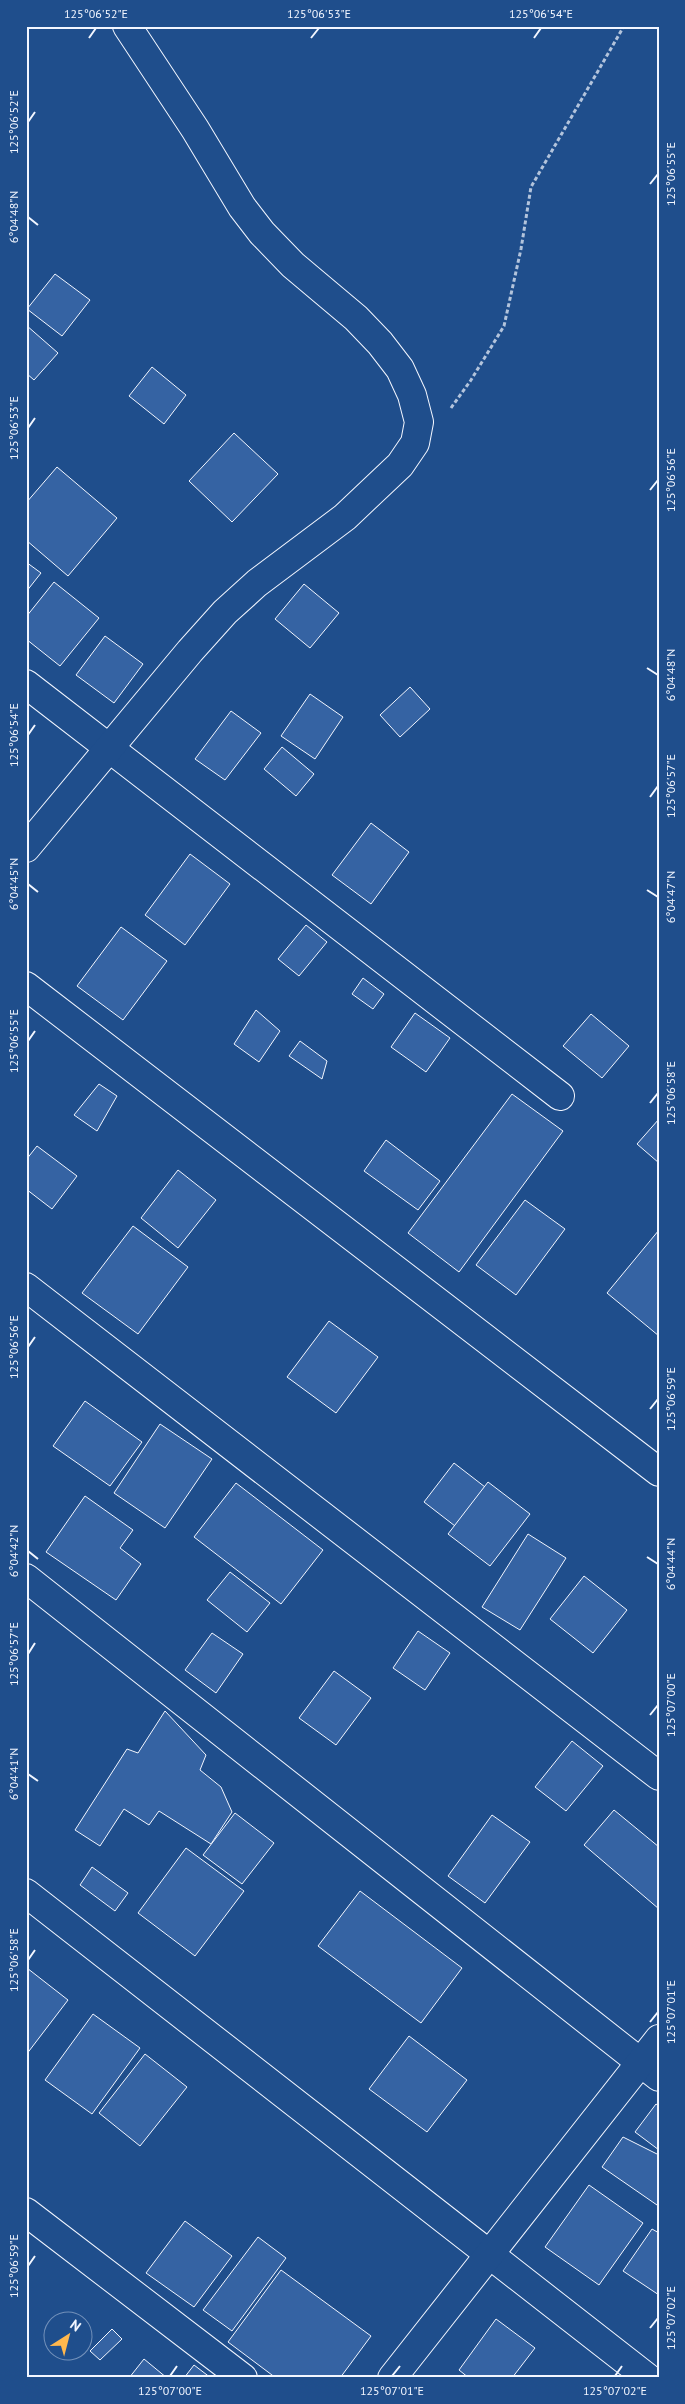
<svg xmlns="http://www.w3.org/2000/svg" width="685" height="2404" font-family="'PT Sans',sans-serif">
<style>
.building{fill:#3563a3;stroke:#f2f6ff}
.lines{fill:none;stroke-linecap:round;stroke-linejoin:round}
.minor-casing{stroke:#f2f6ff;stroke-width:30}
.path{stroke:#b3c4dc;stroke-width:3;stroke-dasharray:4 2.5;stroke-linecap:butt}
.minor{stroke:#1f4e8c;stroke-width:28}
.ticks{fill:none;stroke:#f2f6ff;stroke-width:2}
.neatline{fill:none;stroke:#f2f6ff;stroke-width:2}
.ticks-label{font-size:12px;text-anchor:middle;fill:#f2f6ff}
</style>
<rect width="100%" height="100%" fill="#1f4e8c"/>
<g class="building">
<polygon points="55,274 90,300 62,336 27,309"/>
<polygon points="26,325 58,353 34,380 26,373"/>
<polygon points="152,367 186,395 164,424 129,396"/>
<polygon points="234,433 278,474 232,522 189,481"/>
<polygon points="57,467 117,518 68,576 26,540 26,503"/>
<polygon points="26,562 41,573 26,592"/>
<polygon points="54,582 99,618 60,666 26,639 26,617"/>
<polygon points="304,584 339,613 310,648 275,619"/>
<polygon points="105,636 143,664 114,703 76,675"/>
<polygon points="410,687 430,709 400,737 380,715"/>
<polygon points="310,694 343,717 315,759 281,736"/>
<polygon points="231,711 261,733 225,780 195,759"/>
<polygon points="282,747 314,774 296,796 264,769"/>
<polygon points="371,823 409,852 371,904 332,875"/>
<polygon points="190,854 230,884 185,945 145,915"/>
<polygon points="306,925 327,942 299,976 278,959"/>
<polygon points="121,927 167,961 123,1020 77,986"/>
<polygon points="363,978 384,994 373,1009 352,994"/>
<polygon points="256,1010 280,1031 259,1062 234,1044"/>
<polygon points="415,1013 450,1038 426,1072 391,1047"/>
<polygon points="591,1014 629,1046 602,1078 563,1046"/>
<polygon points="300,1041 327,1061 322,1079 289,1056"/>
<polygon points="99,1084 117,1096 97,1131 74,1115"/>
<polygon points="512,1094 563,1131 459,1272 408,1233"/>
<polygon points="659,1119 659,1163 637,1144"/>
<polygon points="386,1140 440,1181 418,1210 364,1171"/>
<polygon points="37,1146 77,1176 52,1209 26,1189 26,1160"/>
<polygon points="178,1170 216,1200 178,1248 141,1218"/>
<polygon points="525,1200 565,1229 516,1295 476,1265"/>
<polygon points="133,1226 188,1267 138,1334 82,1293"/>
<polygon points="659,1230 659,1336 607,1293"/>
<polygon points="329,1321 378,1357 336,1413 287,1377"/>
<polygon points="85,1401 142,1442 110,1486 53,1446"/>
<polygon points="160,1424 212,1459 165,1528 114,1493"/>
<polygon points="454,1463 485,1487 455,1526 424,1502"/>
<polygon points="488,1482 530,1514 490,1566 448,1534"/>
<polygon points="236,1483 323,1550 281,1604 194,1537"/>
<polygon points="85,1496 133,1530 120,1548 141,1564 116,1600 46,1552"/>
<polygon points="528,1534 566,1558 520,1630 482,1607"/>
<polygon points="230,1572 270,1603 247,1632 207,1600"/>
<polygon points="584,1576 627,1610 593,1653 550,1619"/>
<polygon points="418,1631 450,1653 425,1690 393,1668"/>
<polygon points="212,1633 243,1654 216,1693 185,1670"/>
<polygon points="334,1671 371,1698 336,1745 299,1718"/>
<polygon points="165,1711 206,1755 200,1770 221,1787 232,1812 211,1844 159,1811 149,1825 124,1809 100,1846 75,1830 127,1749 138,1753"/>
<polygon points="572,1741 603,1766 566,1811 535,1787"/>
<polygon points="614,1810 659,1847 659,1909 584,1845"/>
<polygon points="235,1813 274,1843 242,1884 203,1855"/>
<polygon points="492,1815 530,1842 485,1903 448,1876"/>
<polygon points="186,1848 244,1891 195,1956 138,1913"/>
<polygon points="92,1867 128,1893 115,1911 80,1885"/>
<polygon points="360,1891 462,1968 421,2023 318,1946"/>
<polygon points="27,1968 68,2000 26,2055 26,1969"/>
<polygon points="93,2014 140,2048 92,2114 45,2080"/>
<polygon points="409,2036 467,2080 427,2132 369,2089"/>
<polygon points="145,2054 187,2087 140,2146 99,2113"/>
<polygon points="656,2104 659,2106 659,2150 635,2132"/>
<polygon points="623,2137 659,2155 659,2201 657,2205 602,2167"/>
<polygon points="589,2185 643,2223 599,2285 545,2247"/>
<polygon points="185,2221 232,2256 194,2307 146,2273"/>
<polygon points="652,2229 659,2233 659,2295 623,2271"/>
<polygon points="258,2237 286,2258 232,2331 203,2310"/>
<polygon points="281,2270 371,2336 340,2378 276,2378 228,2342"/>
<polygon points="496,2319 535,2348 512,2378 469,2378 459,2370"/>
<polygon points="112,2329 122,2339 100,2360 90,2351"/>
<polygon points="144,2359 167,2378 129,2378"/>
<polygon points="194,2365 211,2378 184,2378"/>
</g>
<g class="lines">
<defs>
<g id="minor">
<polyline points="26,684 560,1096"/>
<polyline points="26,848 190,651 225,612 257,583 345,517 400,465 415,443 419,422 412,395 400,369 380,343 356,318 293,265 262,233 242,207 195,129 127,26"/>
<polyline points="26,986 659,1472"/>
<polyline points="26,1287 659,1776"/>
<polyline points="26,1578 659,2077"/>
<polyline points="26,1893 648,2378"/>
<polyline points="26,2212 243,2378"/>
<polyline points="392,2378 659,2039"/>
</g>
</defs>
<use href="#minor" class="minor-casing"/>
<polyline class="path" points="451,408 471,380 504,326 521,249 531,187 624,26"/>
<use href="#minor" class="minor"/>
</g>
<path class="ticks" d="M 89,38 L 96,28M 311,38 L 319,28M 534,38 L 541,28M 28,122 L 35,112M 650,184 L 658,174M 28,217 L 38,225M 28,428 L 35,418M 650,490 L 658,480M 647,668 L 658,675M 28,735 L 35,725M 650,797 L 658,786M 28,884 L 38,892M 647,890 L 658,897M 28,1041 L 35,1031M 650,1103 L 658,1093M 28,1347 L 35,1337M 650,1409 L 658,1399M 28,1551 L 38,1559M 647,1557 L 658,1564M 28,1654 L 35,1643M 650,1715 L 658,1705M 28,1774 L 38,1781M 28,1960 L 35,1950M 650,2022 L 658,2012M 28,2266 L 35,2256M 650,2328 L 658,2318M 170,2376 L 177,2366M 392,2376 L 400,2366M 615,2376 L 622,2366"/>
<rect width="685" height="2404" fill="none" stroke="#1f4e8c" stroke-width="55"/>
<g transform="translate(68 2336) rotate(36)"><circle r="24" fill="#1f4e8c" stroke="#7391ba"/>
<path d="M0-4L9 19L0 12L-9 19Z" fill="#ffb74d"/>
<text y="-8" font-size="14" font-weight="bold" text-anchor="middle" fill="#f2f6ff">N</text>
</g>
<rect x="28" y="28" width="630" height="2348" class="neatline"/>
<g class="ticks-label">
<text x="96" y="18">125°06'52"E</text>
<text x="319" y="18">125°06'53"E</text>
<text x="541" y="18">125°06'54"E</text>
<text transform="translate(14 122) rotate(-90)" y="4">125°06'52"E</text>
<text transform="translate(671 174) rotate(-90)" y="4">125°06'55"E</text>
<text transform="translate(14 217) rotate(-90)" y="4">6°04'48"N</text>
<text transform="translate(14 428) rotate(-90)" y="4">125°06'53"E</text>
<text transform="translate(671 480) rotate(-90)" y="4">125°06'56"E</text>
<text transform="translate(671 675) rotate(-90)" y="4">6°04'48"N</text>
<text transform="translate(14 735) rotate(-90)" y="4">125°06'54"E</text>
<text transform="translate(671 786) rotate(-90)" y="4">125°06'57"E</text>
<text transform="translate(14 884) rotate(-90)" y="4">6°04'45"N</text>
<text transform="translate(671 897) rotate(-90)" y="4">6°04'47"N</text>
<text transform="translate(14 1041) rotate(-90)" y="4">125°06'55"E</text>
<text transform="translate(671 1093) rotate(-90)" y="4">125°06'58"E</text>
<text transform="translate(14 1347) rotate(-90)" y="4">125°06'56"E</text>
<text transform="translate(671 1399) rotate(-90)" y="4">125°06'59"E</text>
<text transform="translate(14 1551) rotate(-90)" y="4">6°04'42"N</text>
<text transform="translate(671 1564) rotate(-90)" y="4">6°04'44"N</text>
<text transform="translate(14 1654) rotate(-90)" y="4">125°06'57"E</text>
<text transform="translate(671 1705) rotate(-90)" y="4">125°07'00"E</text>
<text transform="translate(14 1774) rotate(-90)" y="4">6°04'41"N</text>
<text transform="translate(14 1960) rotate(-90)" y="4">125°06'58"E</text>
<text transform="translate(671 2012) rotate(-90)" y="4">125°07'01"E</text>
<text transform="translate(14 2266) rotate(-90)" y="4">125°06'59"E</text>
<text transform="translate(671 2318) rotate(-90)" y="4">125°07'02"E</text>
<text x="170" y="2395">125°07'00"E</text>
<text x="392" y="2395">125°07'01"E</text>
<text x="615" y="2395">125°07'02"E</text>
</g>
</svg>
